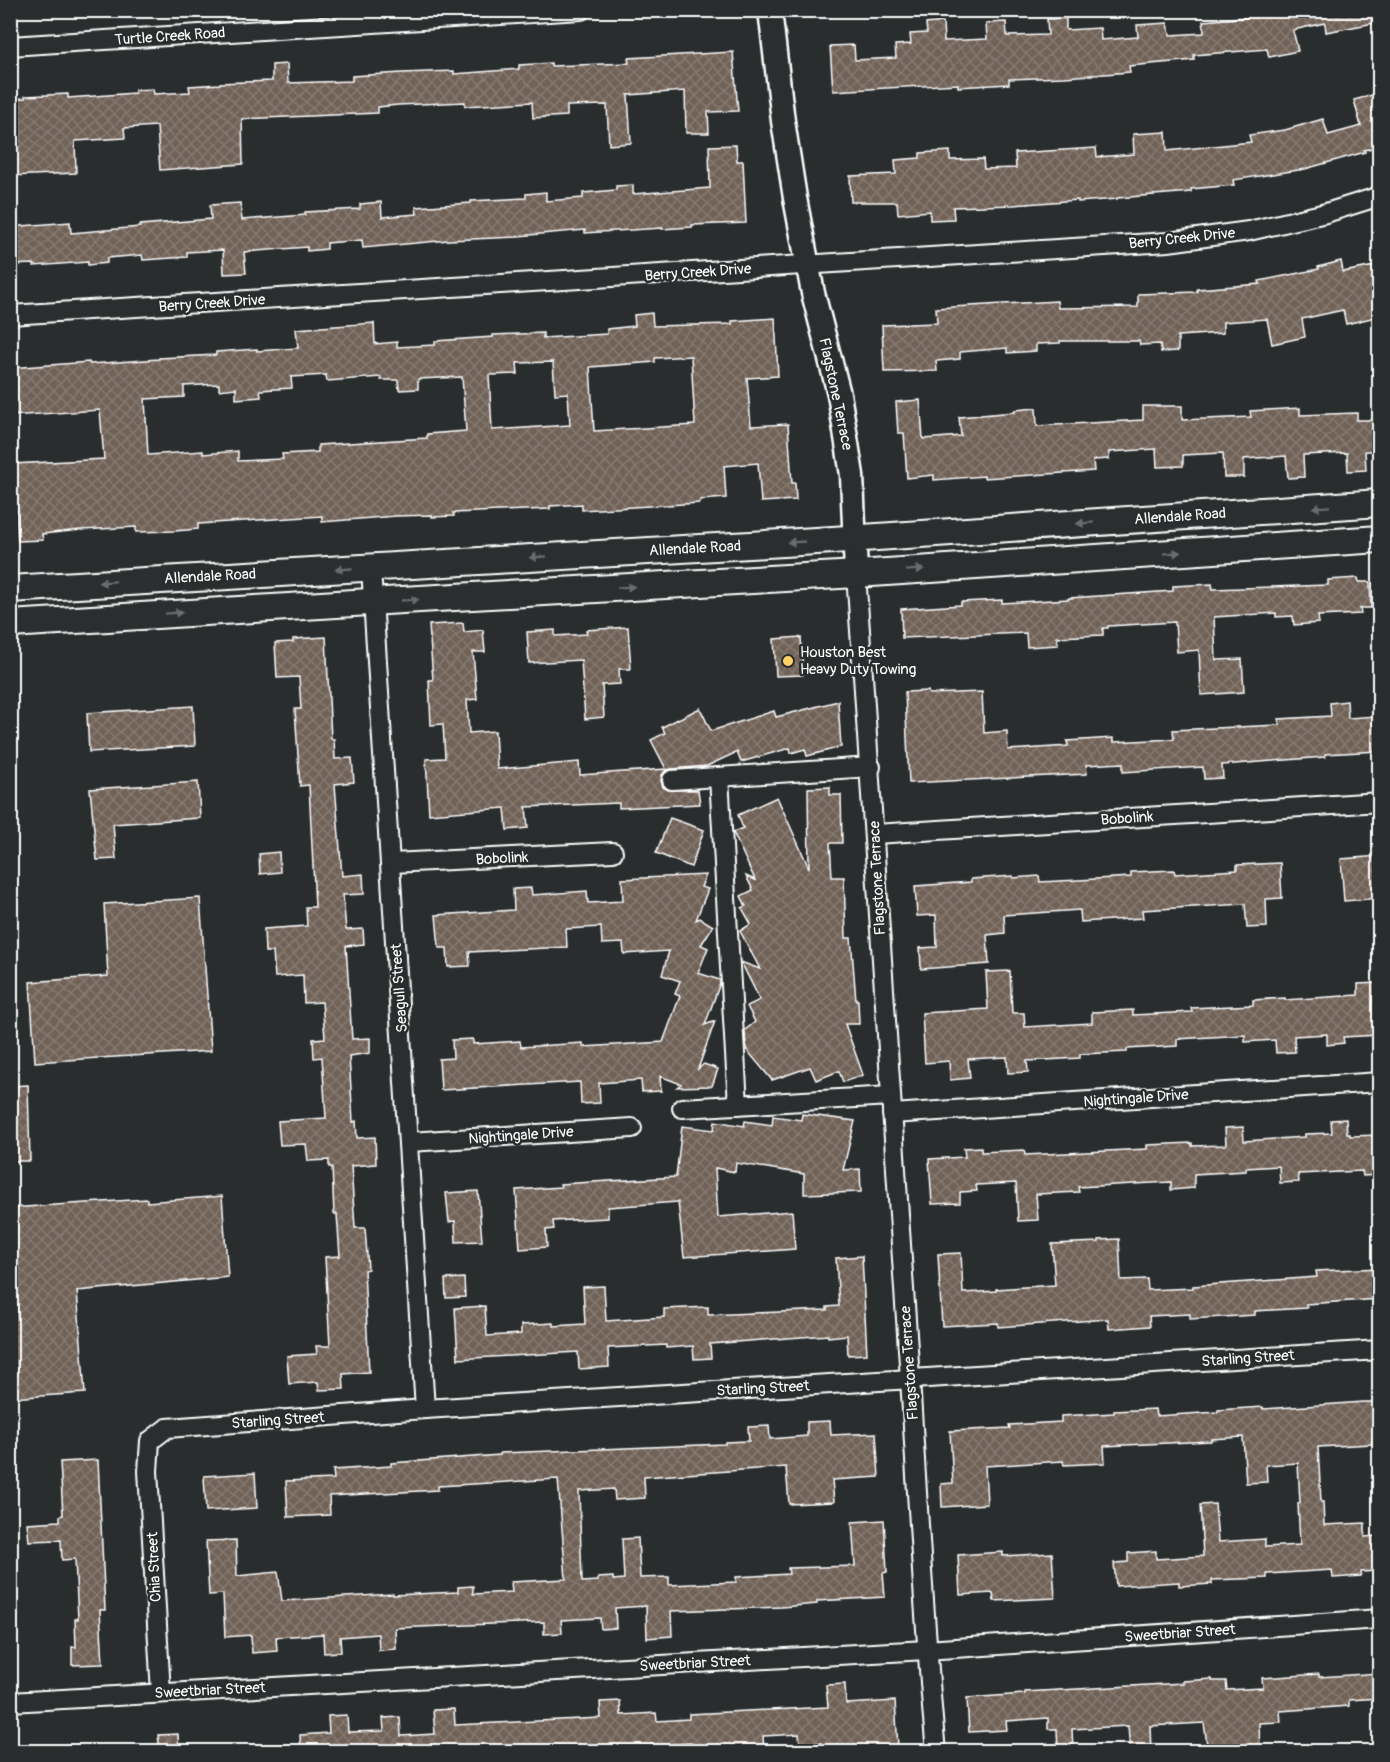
<svg xmlns="http://www.w3.org/2000/svg" width="1390" height="1762" font-family="Pangolin,sans-serif">
<style>
.building{fill:url(#building-cross-hatch);stroke:#fff;stroke-width:1.5;fill-rule:evenodd}
.lines{fill:none;stroke-linecap:round;stroke-linejoin:round}
.minor-casing{stroke:#fff;stroke-width:22}
.tertiary-casing{stroke:#fff;stroke-width:27}
.secondary-casing{stroke:#fff;stroke-width:30}
.minor{stroke:#2a2d2e;stroke-width:18}
.tertiary{stroke:#2a2d2e;stroke-width:22}
.secondary{stroke:#2a2d2e;stroke-width:26}
.oneway{fill:#6a6c6d}
.poi-dot{fill:#ffd166;stroke:#2a2d2e;stroke-width:2}
.labels{text-anchor:middle;stroke-width:5;stroke-linejoin:round;paint-order:stroke}
.street-label{font-size:15px;fill:#fff;stroke:#2a2d2e}
.poi-label{font-size:15px;fill:#fff;stroke:#2a2d2e;text-anchor:start}
</style>
<defs>
<pattern id="building-cross-hatch" width="8" height="8" patternUnits="userSpaceOnUse" patternTransform="scale(1.5)"><rect width="8" height="8" fill="#716258"/><path d="M0 0l8 8M0 8l8-8" fill="none" stroke="#867a71"/></pattern>
</defs>
<rect width="100%" height="100%" fill="#2a2d2e"/>
<filter id="ink" filterUnits="userSpaceOnUse"><feTurbulence type="fractalNoise" baseFrequency=".0167" numOctaves="2"/><feDisplacementMap in="SourceGraphic" scale="12" xChannelSelector="R" yChannelSelector="G"/><feConvolveMatrix kernelMatrix="1 2 1 2 8 2 1 2 1" color-interpolation-filters="sRGB"/></filter>
<g filter="url(#ink)">
<g class="building">
<polygon points="1258,10 1380,10 1380,22 1326,32 1325,23 1293,30 1298,51 1269,57 1267,49 1194,55 1194,60 1129,66 1130,72 1064,77 1009,79 1009,84 958,87 958,84 833,91 830,46 854,45 855,60 896,58 895,45 911,44 910,34 927,33 926,24 943,22 944,41 987,39 986,23 1006,22 1007,36 1048,35 1047,19 1066,18 1066,30 1100,28 1101,40 1138,37 1137,25 1168,23 1170,35 1204,33 1203,21 1260,16"/>
<polygon points="733,52 738,111 708,112 709,133 686,133 685,91 628,95 631,143 609,145 607,105 567,106 567,116 533,118 532,102 465,106 465,102 398,105 378,107 378,113 242,119 243,164 160,170 157,126 124,128 125,138 75,141 76,173 10,176 10,99 25,98 25,96 68,94 68,98 135,93 135,90 153,89 154,94 190,92 189,86 220,84 220,83 272,81 272,65 287,64 288,83 352,81 352,76 402,73 454,71 454,74 519,69 519,65 551,63 551,66 629,63 628,58"/>
<polygon points="1380,93 1380,146 1364,150 1365,152 1305,169 1233,180 1234,185 1191,189 1191,192 1117,198 1117,199 1078,202 1078,200 1013,205 953,207 954,219 930,220 930,211 898,214 897,202 851,202 850,176 896,174 895,160 920,158 920,153 950,151 950,160 983,159 984,169 1016,168 1015,153 1096,148 1097,157 1134,154 1133,134 1166,132 1167,151 1251,142 1249,135 1285,130 1323,119 1328,135 1361,126 1354,100"/>
<polygon points="736,145 737,161 743,161 746,223 692,225 692,227 662,229 662,228 585,233 585,230 518,236 518,237 449,240 363,248 362,240 327,243 327,249 307,251 307,247 244,252 246,273 224,274 223,250 187,252 187,257 143,260 142,255 107,258 107,263 88,265 88,262 34,266 34,264 10,265 10,227 70,222 71,233 140,227 140,225 211,219 210,205 240,203 242,220 305,215 305,212 360,209 360,204 381,202 382,217 417,214 416,207 471,203 471,201 526,198 526,194 546,192 546,201 583,198 583,193 616,190 616,186 633,185 633,194 710,188 709,146"/>
<polygon points="1341,261 1343,272 1380,265 1380,316 1346,324 1343,310 1302,319 1305,337 1272,344 1267,319 1223,322 1223,333 1178,336 1178,351 1161,352 1160,344 1140,345 1139,341 1060,341 1060,343 1036,344 1036,351 1007,353 1007,348 960,352 960,359 936,361 937,371 884,372 882,325 937,323 936,308 1057,301 1058,308 1138,307 1138,294 1197,292 1197,289 1260,284 1259,281 1319,269 1318,267"/>
<path d="M 652,313 L 653,326 L 732,324 L 732,321 L 775,318 L 778,376 L 747,378 L 751,426 L 788,424 L 792,483 L 795,483 L 796,500 L 761,502 L 758,463 L 724,466 L 726,498 L 700,500 L 700,503 L 582,510 L 582,504 L 550,506 L 550,509 L 453,513 L 454,516 L 432,517 L 432,515 L 396,516 L 322,522 L 322,516 L 198,524 L 198,529 L 175,531 L 136,532 L 136,527 L 81,530 L 42,534 L 43,540 L 18,541 L 13,464 L 104,459 L 100,410 L 10,416 L 10,368 L 89,362 L 90,364 L 159,359 L 159,358 L 216,355 L 216,352 L 257,349 L 257,351 L 298,348 L 296,329 L 374,323 L 375,344 L 397,342 L 397,347 L 435,345 L 435,341 L 493,337 L 493,335 L 543,333 L 543,338 L 607,334 L 607,329 L 635,326 L 634,315 ZM 691,356 L 695,425 L 594,431 L 590,367 L 655,362 L 655,358 ZM 553,362 L 555,394 L 568,393 L 570,425 L 492,430 L 489,375 L 518,374 L 517,363 ZM 326,375 L 327,381 L 381,377 L 381,380 L 398,380 L 399,390 L 418,389 L 418,379 L 462,377 L 466,431 L 427,434 L 427,438 L 318,445 L 318,452 L 282,454 L 283,459 L 238,461 L 238,451 L 203,454 L 203,451 L 148,455 L 145,399 L 184,397 L 184,386 L 219,384 L 219,390 L 236,388 L 236,399 L 261,397 L 260,390 L 292,388 L 291,377 Z"/>
<polygon points="920,400 923,439 961,436 959,417 1015,412 1015,410 1036,408 1037,426 1143,420 1143,406 1182,406 1182,420 1251,417 1250,411 1300,408 1300,415 1357,413 1357,420 1380,420 1380,451 1365,451 1366,470 1348,471 1347,453 1303,455 1304,477 1288,478 1286,456 1244,459 1244,477 1224,477 1223,453 1183,455 1183,466 1157,467 1156,449 1109,452 1109,459 1093,460 1094,471 984,478 984,476 934,480 934,475 907,478 904,433 898,433 896,402"/>
<polygon points="1358,578 1359,582 1370,582 1371,608 1360,608 1361,614 1318,616 1319,623 1294,625 1293,616 1276,617 1276,613 1214,617 1216,660 1242,659 1244,692 1201,695 1199,650 1177,652 1175,622 1108,626 1108,628 1103,628 1103,635 1057,637 1058,645 1027,647 1026,633 902,638 901,609 961,605 961,602 1002,600 1002,603 1069,599 1069,598 1173,591 1173,586 1212,584 1213,589 1328,585 1328,580"/>
<polygon points="463,623 464,632 483,630 485,652 473,652 477,699 467,700 469,733 495,731 497,769 579,762 580,775 666,769 651,740 665,733 662,727 700,708 711,731 774,711 776,717 838,701 841,747 807,756 805,749 791,753 790,748 741,762 737,752 707,766 671,769 666,770 662,775 661,781 663,787 668,790 698,790 700,804 619,808 619,803 526,807 528,828 507,830 505,808 429,814 426,759 445,758 443,724 431,725 429,680 433,680 429,625"/>
<polygon points="628,627 631,669 619,669 620,684 602,685 604,717 585,719 581,660 529,663 527,632 555,630 555,636 587,634 586,630"/>
<polygon points="326,637 331,739 334,739 335,759 352,758 354,782 335,784 342,876 363,874 364,894 343,895 346,930 363,929 364,944 346,946 352,1039 370,1038 370,1053 349,1056 353,1122 356,1121 357,1138 375,1137 376,1164 351,1166 355,1228 365,1228 368,1269 364,1270 369,1372 343,1374 344,1389 319,1390 318,1382 289,1384 287,1356 317,1354 316,1346 330,1346 325,1257 340,1256 337,1214 334,1214 332,1167 329,1167 329,1160 308,1161 306,1144 280,1145 278,1121 326,1118 322,1057 314,1058 313,1039 325,1038 322,1002 304,1003 303,975 275,977 273,952 265,952 264,929 307,926 306,907 315,907 309,785 300,786 295,709 301,709 299,677 277,678 275,643 293,642 293,639"/>
<polygon points="801,637 803,675 776,676 774,639"/>
<polygon points="928,691 929,694 982,692 984,733 1007,731 1008,750 1068,746 1067,741 1113,738 1113,742 1174,739 1173,730 1280,725 1279,719 1331,716 1330,703 1347,701 1348,718 1377,716 1379,751 1325,754 1325,757 1222,765 1223,778 1204,779 1203,767 1123,772 1123,763 1086,765 1087,774 909,783 905,692"/>
<polygon points="193,706 195,746 89,752 87,713"/>
<polygon points="198,782 200,818 113,824 116,859 97,860 90,789"/>
<polygon points="830,787 830,795 841,795 842,843 830,843 832,877 844,877 846,938 851,938 856,1000 858,1000 859,1024 845,1024 863,1075 843,1082 839,1071 816,1080 810,1067 772,1080 746,1049 745,1030 755,1022 747,1006 760,1000 741,962 760,969 740,931 751,924 742,908 746,906 741,896 753,890 746,876 755,880 733,832 743,828 738,815 777,797 809,868 808,788"/>
<polygon points="670,818 704,830 691,867 656,853"/>
<polygon points="279,852 280,872 260,874 259,854"/>
<polygon points="1380,856 1380,898 1344,901 1341,859"/>
<polygon points="1280,863 1282,898 1266,899 1267,927 1247,928 1245,904 1142,910 1143,918 1081,922 1080,910 1004,915 1005,933 987,935 989,964 921,969 920,948 937,947 936,915 917,916 915,886 971,882 971,879 1013,876 1013,878 1039,876 1040,882 1078,880 1131,877 1131,872 1174,870 1175,874 1237,870 1237,865"/>
<polygon points="706,875 701,887 708,889 696,920 700,918 713,926 701,945 708,948 698,973 720,980 720,983 705,1025 715,1021 698,1069 704,1064 718,1069 712,1086 677,1087 681,1084 660,1076 661,1091 642,1092 641,1080 599,1083 600,1103 581,1104 580,1082 441,1090 439,1059 453,1058 452,1040 473,1039 473,1044 520,1041 521,1047 583,1043 583,1047 663,1042 680,996 675,994 680,981 662,975 669,951 624,954 623,943 602,944 601,927 566,929 567,947 469,952 470,966 448,967 447,948 439,948 436,915 514,910 513,889 531,888 532,895 587,891 588,903 623,901 622,879"/>
<polygon points="200,898 211,1051 35,1062 30,982 108,976 104,904"/>
<polygon points="1010,971 1012,1013 1024,1013 1025,1027 1092,1023 1092,1012 1133,1010 1133,1015 1192,1012 1191,1008 1253,1005 1253,1000 1285,998 1285,1000 1358,995 1358,984 1378,983 1380,1035 1343,1037 1344,1043 1327,1045 1327,1034 1294,1036 1295,1052 1276,1053 1275,1040 1245,1042 1245,1035 1177,1039 1177,1046 1127,1049 1127,1052 1080,1054 1080,1058 1027,1061 1028,1072 1008,1073 1007,1057 968,1059 970,1078 950,1080 949,1061 925,1063 922,1013 988,1009 986,972"/>
<polygon points="28,1085 30,1161 10,1161 10,1086"/>
<polygon points="802,1114 855,1121 843,1170 860,1169 861,1192 804,1194 804,1174 736,1163 735,1172 715,1168 718,1217 792,1211 795,1249 684,1257 678,1202 608,1207 608,1218 553,1221 554,1229 546,1230 547,1247 520,1249 516,1190 561,1187 560,1184 676,1177 682,1126 714,1130 715,1121 744,1126 745,1121 772,1125 773,1116 801,1120"/>
<polygon points="1346,1119 1347,1134 1350,1134 1350,1136 1380,1135 1380,1175 1363,1176 1362,1171 1298,1174 1299,1182 1280,1183 1279,1166 1246,1168 1246,1171 1194,1174 1194,1188 1171,1190 1171,1182 1078,1187 1079,1192 1036,1194 1038,1220 1018,1221 1016,1183 976,1185 977,1191 960,1192 960,1203 932,1204 929,1159 965,1157 964,1148 981,1147 981,1152 1024,1150 1025,1155 1147,1149 1147,1145 1192,1143 1192,1146 1226,1145 1225,1128 1243,1127 1244,1141 1305,1137 1305,1134 1332,1133 1331,1120"/>
<polygon points="478,1191 482,1241 456,1242 455,1221 449,1222 446,1193"/>
<polygon points="222,1196 228,1277 77,1291 85,1393 10,1398 10,1208 147,1199 147,1202"/>
<polygon points="1119,1239 1121,1280 1147,1279 1148,1290 1193,1288 1193,1286 1317,1277 1316,1271 1380,1268 1380,1299 1306,1304 1307,1308 1255,1311 1255,1315 1190,1319 1190,1314 1149,1316 1150,1326 1109,1329 1108,1319 998,1327 998,1323 942,1326 938,1254 961,1253 963,1293 996,1291 996,1289 1055,1285 1052,1244 1099,1242 1099,1240"/>
<polygon points="862,1256 867,1354 848,1355 847,1335 828,1337 828,1335 710,1344 711,1358 694,1359 693,1346 666,1348 666,1345 608,1348 609,1367 579,1369 578,1352 458,1359 455,1308 485,1306 487,1336 521,1334 521,1325 553,1323 553,1326 585,1324 583,1287 604,1286 606,1321 664,1317 664,1309 708,1307 708,1315 827,1310 827,1307 839,1306 836,1258"/>
<polygon points="464,1278 465,1297 446,1298 445,1279"/>
<polygon points="1364,1402 1380,1402 1380,1440 1372,1441 1372,1444 1318,1447 1321,1502 1323,1502 1324,1525 1365,1523 1365,1537 1375,1536 1377,1571 1361,1572 1361,1576 1333,1578 1332,1570 1267,1574 1267,1578 1212,1580 1212,1584 1179,1586 1179,1582 1116,1586 1114,1563 1128,1562 1128,1553 1156,1551 1156,1559 1203,1556 1200,1505 1215,1504 1218,1542 1265,1539 1265,1547 1300,1545 1298,1503 1300,1503 1298,1463 1266,1465 1267,1482 1246,1483 1243,1437 1211,1439 1211,1441 1104,1446 1105,1463 1064,1465 1063,1461 985,1466 987,1504 942,1507 941,1484 953,1483 950,1431 1010,1428 1009,1425 1061,1422 1061,1416 1114,1413 1114,1411 1155,1409 1156,1416 1218,1412 1218,1410 1263,1407 1263,1409"/>
<polygon points="830,1421 831,1435 876,1433 879,1477 832,1480 834,1502 789,1504 786,1467 644,1477 645,1498 615,1500 614,1489 579,1491 582,1582 598,1581 598,1578 613,1577 613,1580 624,1579 622,1539 638,1538 640,1578 669,1577 669,1585 736,1582 736,1577 789,1574 788,1568 855,1566 852,1522 884,1520 887,1572 883,1573 885,1597 817,1601 817,1604 782,1607 671,1611 672,1636 647,1638 646,1606 615,1608 616,1628 601,1629 600,1618 561,1620 562,1633 544,1634 544,1622 395,1628 396,1649 379,1650 378,1634 340,1637 341,1652 324,1653 323,1634 276,1637 277,1651 252,1653 251,1635 225,1637 223,1594 209,1595 206,1541 236,1540 237,1576 278,1572 282,1601 393,1594 393,1595 458,1592 458,1587 473,1586 473,1594 512,1592 511,1582 566,1579 558,1479 438,1486 438,1490 329,1496 330,1515 288,1517 286,1481 334,1479 333,1470 391,1466 391,1463 500,1455 500,1453 725,1444 725,1442 749,1441 748,1427 769,1426 770,1439 807,1436 807,1422"/>
<polygon points="98,1460 105,1610 100,1610 103,1664 72,1665 72,1647 76,1647 75,1619 78,1619 75,1559 62,1560 61,1540 29,1541 27,1523 60,1521 60,1516 63,1515 60,1462"/>
<polygon points="255,1473 257,1508 206,1511 204,1476"/>
<polygon points="1003,1552 1003,1556 1052,1553 1055,1598 994,1601 993,1593 960,1595 958,1555"/>
<polygon points="1380,1673 1380,1698 1349,1700 1349,1706 1280,1711 1281,1722 1259,1723 1260,1752 1208,1752 1204,1723 1150,1726 1151,1752 1130,1752 1128,1726 1072,1729 1073,1752 1058,1752 1057,1729 1048,1729 1048,1718 1006,1721 1007,1730 969,1732 967,1698 1025,1694 1025,1692 1183,1683 1183,1681 1212,1679 1212,1681 1226,1681 1227,1690 1263,1688 1262,1678 1319,1674 1319,1677"/>
<polygon points="845,1684 846,1704 895,1701 898,1747 848,1749 848,1752 822,1752 821,1743 800,1744 799,1734 763,1736 764,1752 746,1752 746,1747 714,1749 714,1752 691,1752 691,1743 602,1749 602,1752 301,1752 300,1735 329,1733 328,1716 347,1715 348,1732 384,1731 383,1718 400,1717 401,1736 435,1734 433,1710 454,1709 455,1725 601,1718 600,1702 620,1701 621,1715 656,1713 657,1721 689,1719 689,1714 828,1707 826,1685"/>
<polygon points="178,1734 179,1752 160,1752 158,1735"/>
</g>
<g class="lines">
<defs>
<g id="minor">
<polyline points="10,46 581,10"/>
<polyline points="10,315 1168,242 1249,231 1326,213 1380,196"/>
<polyline points="371,568 425,1409"/>
<path d="M 856,574 C 875,842 893,1110 910,1379 C 918,1503 924,1627 936,1752"/>
<polyline points="719,777 738,1105"/>
<polyline points="672,780 871,767"/>
<polyline points="875,834 1380,802"/>
<polyline points="392,863 613,852"/>
<polyline points="682,1108 891,1096"/>
<polyline points="892,1114 1380,1082"/>
<polyline points="409,1142 632,1128"/>
<polyline points="161,1693 148,1471 150,1441 167,1428 425,1409 1380,1350"/>
<polyline points="10,1702 926,1650 1380,1619"/>
</g>
<polyline id="tertiary" points="770,10 783,121 795,198 813,293 839,394 845,431 852,475 856,574"/>
<g id="secondary">
<polyline points="10,589 833,540 1380,503"/>
<path d="M 10,624 C 292,605 575,591 857,574 C 1031,563 1205,550 1380,539"/>
</g>
</defs>
<use href="#minor" class="minor-casing"/>
<use href="#tertiary" class="tertiary-casing"/>
<use href="#secondary" class="secondary-casing"/>
<use href="#minor" class="minor"/>
<use href="#tertiary" class="tertiary"/>
<use href="#secondary" class="secondary"/>
</g>
<defs><path id="oneway-solid" d="M-6-.8H1V-3.2L6.5 0L1 3.2V.8H-6Z" transform="scale(1.5)"/></defs>
<g class="oneway">
<use href="#oneway-solid" transform="translate(1321 507) rotate(176)"/>
<use href="#oneway-solid" transform="translate(1085 523) rotate(176)"/>
<use href="#oneway-solid" transform="translate(796 542) rotate(177)"/>
<use href="#oneway-solid" transform="translate(1172 553) rotate(-4)"/>
<use href="#oneway-solid" transform="translate(538 557) rotate(176)"/>
<use href="#oneway-solid" transform="translate(344 569) rotate(177)"/>
<use href="#oneway-solid" transform="translate(915 570) rotate(-4)"/>
<use href="#oneway-solid" transform="translate(107 582) rotate(176)"/>
<use href="#oneway-solid" transform="translate(626 587) rotate(-3)"/>
<use href="#oneway-solid" transform="translate(410 600) rotate(-3)"/>
<use href="#oneway-solid" transform="translate(174 613) rotate(-4)"/>
</g>
</g>
<circle class="poi-dot" cx="788" cy="661" r="6"/>
<g class="labels">
<g class="street-label">
<text transform="translate(170 36) rotate(-4)" y="5">Turtle Creek Road</text>
<text transform="translate(1182 238) rotate(-6)" y="5">Berry Creek Drive</text>
<text transform="translate(698 272) rotate(-4)" y="5">Berry Creek Drive</text>
<text transform="translate(212 303) rotate(-4)" y="5">Berry Creek Drive</text>
<text transform="translate(836 394) rotate(78)" y="5">Flagstone Terrace</text>
<text transform="translate(1180 516) rotate(-4)" y="5">Allendale Road</text>
<text transform="translate(695 548) rotate(-3)" y="5">Allendale Road</text>
<text transform="translate(210 576) rotate(-3)" y="5">Allendale Road</text>
<text transform="translate(1127 818) rotate(-4)" y="5">Bobolink</text>
<text transform="translate(502 858) rotate(-3)" y="5">Bobolink</text>
<text transform="translate(877 878) rotate(-93)" y="5">Flagstone Terrace</text>
<text transform="translate(399 988) rotate(-94)" y="5">Seagull Street</text>
<text transform="translate(1136 1098) rotate(-4)" y="5">Nightingale Drive</text>
<text transform="translate(521 1135) rotate(-4)" y="5">Nightingale Drive</text>
<text transform="translate(1248 1358) rotate(-4)" y="5">Starling Street</text>
<text transform="translate(909 1363) rotate(-94)" y="5">Flagstone Terrace</text>
<text transform="translate(763 1388) rotate(-3)" y="5">Starling Street</text>
<text transform="translate(278 1420) rotate(-4)" y="5">Starling Street</text>
<text transform="translate(154 1567) rotate(-93)" y="5">Chia Street</text>
<text transform="translate(1180 1633) rotate(-4)" y="5">Sweetbriar Street</text>
<text transform="translate(695 1663) rotate(-3)" y="5">Sweetbriar Street</text>
<text transform="translate(210 1690) rotate(-3)" y="5">Sweetbriar Street</text>
</g>
<g class="poi-label">
<text x="800" y="657">Houston Best<tspan x="800" dy="17">Heavy Duty Towing</tspan></text>
</g>
</g>
<rect width="1390" height="1762" fill="none" stroke="#2a2d2e" stroke-width="36"/>
<rect x="18" y="18" width="1354" height="1726" fill="none" stroke="#fff" stroke-width="2" filter="url(#ink)"/>
</svg>
